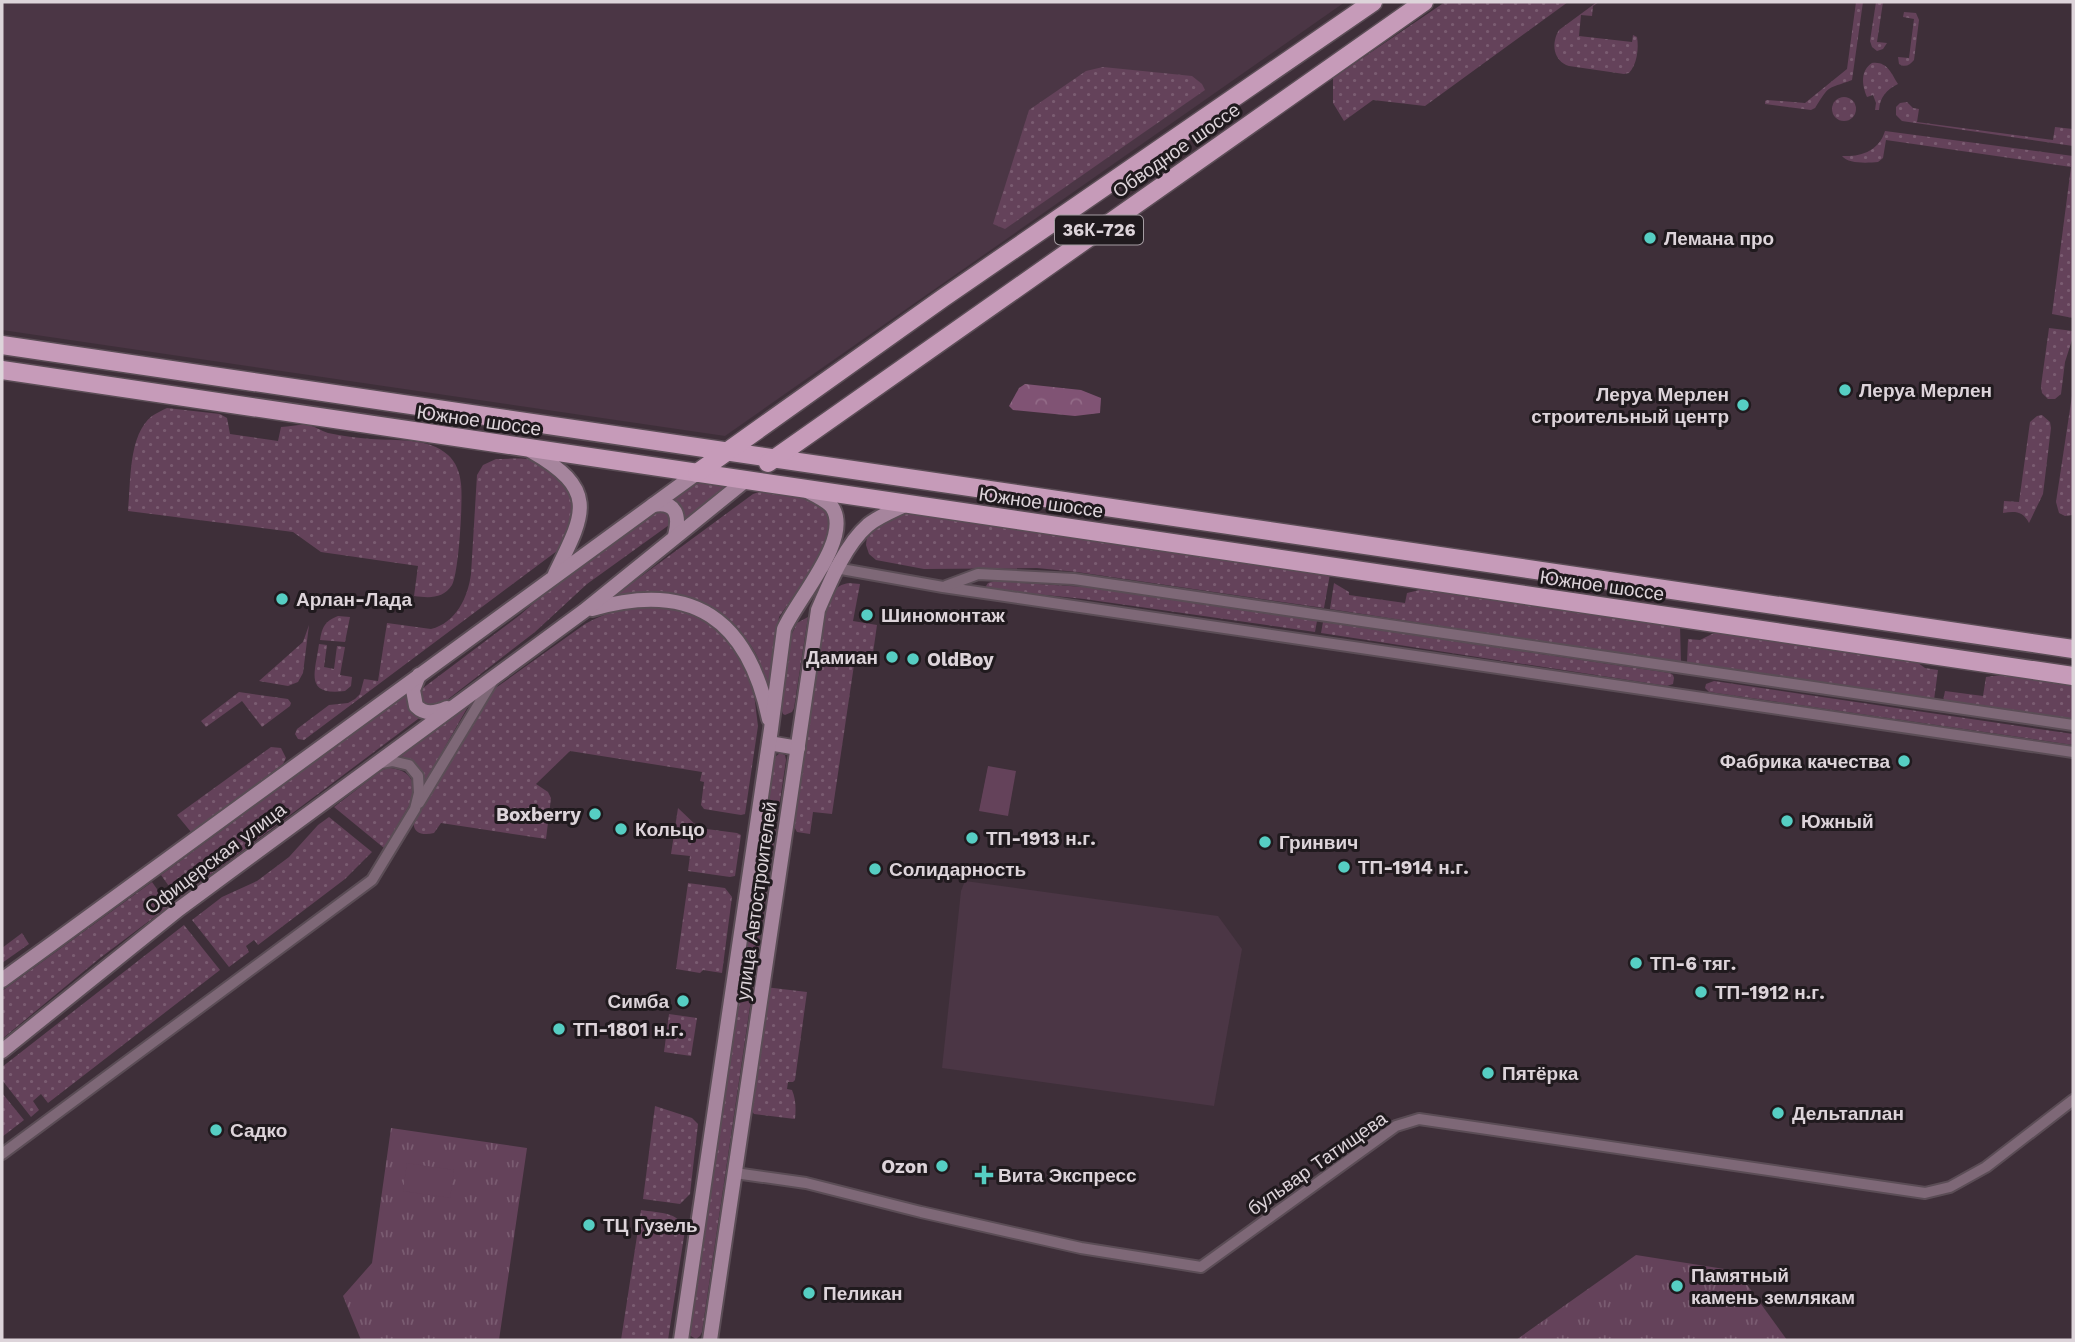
<svg xmlns="http://www.w3.org/2000/svg" width="2075" height="1342" font-family="'Work Sans',sans-serif">
<style>
.built{fill:#4b3645}
.grass{fill:url(#grass-dots)}
.forest{fill:url(#forest-crowns)}
.park{fill:url(#park-tufts)}
.pitch{fill:#64425a}
.lines{fill:none;stroke-linecap:round;stroke-linejoin:round}
.minor-casing{stroke:#5b4d56;stroke-width:14}
.secondary-casing{stroke:#5b4d56;stroke-width:18}
.primary-casing{stroke:#5b4d56;stroke-width:21}
.minor{stroke:#7e6877;stroke-width:10}
.secondary{stroke:#a6859d;stroke-width:14}
.primary{stroke:#c69bb9;stroke-width:18}
.poi-dot{fill:#56cec3;stroke:#201a1e;stroke-width:2.5}
.labels{text-anchor:middle;stroke-width:6;stroke-linejoin:round;paint-order:stroke}
.shield{fill:#201a1e;stroke:#a49ca2;stroke-width:2}
.shield-label{font-size:18px;font-weight:bold;fill:#ddd4da}
.street-label{font-size:19px;fill:#ddd4da;stroke:#201a1e}
.poi-label{font-size:19px;font-weight:bold;fill:#ddd4da;stroke:#201a1e;text-anchor:start}
</style>
<defs>
<pattern id="grass-dots" width="8" height="8" patternUnits="userSpaceOnUse" patternTransform="scale(1.75)"><rect width="8" height="8" fill="#64425a"/><path d="M2 2h.1M6 6h.1" fill="none" stroke="#7a5c71" stroke-width="1.8" stroke-linecap="round"/></pattern>
<pattern id="forest-crowns" width="20" height="18" patternUnits="userSpaceOnUse" patternTransform="scale(1.75)"><rect width="20" height="18" fill="#805374"/><path d="M2 6a3 3 0 1 1 6 0M12 15a3 3 0 1 1 6 0" fill="none" stroke="#926b87"/></pattern>
<pattern id="park-tufts" width="24" height="20" patternUnits="userSpaceOnUse" patternTransform="scale(1.75)"><rect width="24" height="20" fill="#64425a"/><path d="M3 7l-1-3M5 7V3M7 7l1-3M15 17l-1-3M17 17v-4M19 17l1-3" fill="none" stroke="#7a5c71"/></pattern>
</defs>
<rect width="100%" height="100%" fill="#3e2f39"/>
<g class="built">
<polygon points="2,2 1345,2 725,436 2,330"/>
<polygon points="965,881 1218,916 1242,949 1214,1106 942,1068 961,891"/>
</g>
<g class="grass">
<polygon points="1445,2 1568,2 1425,106 1373,100 1344,121 1333,103 1333,78"/>
<path d="M 1597,2 L 1599,2 L 1593,6 L 1592,16 L 1581,15 L 1579,36 L 1632,42 L 1633,35 L 1637,37 C 1639,48 1637,65 1629,73 L 1624,74 L 1569,66 C 1553,61 1551,43 1559,30 Z"/>
<path d="M 1856,2 L 1863,2 L 1852,80 C 1826,90 1831,83 1815,108 L 1811,110 L 1765,104 L 1765,101 L 1767,100 L 1805,103 L 1847,69 Z"/>
<polygon points="1876,2 1883,2 1877,42 1887,43 1883,49 1877,51 1872,47 1870,41"/>
<path d="M 1904,12 L 1916,13 L 1919,20 L 1914,60 C 1910,65 1905,68 1899,64 L 1898,57 L 1909,58 L 1914,19 L 1903,17 Z"/>
<path d="M 1872,63 C 1887,61 1891,73 1898,84 C 1886,90 1880,97 1879,110 L 1875,110 L 1876,103 L 1873,95 L 1867,97 C 1862,85 1860,71 1872,63 Z"/>
<polygon points="1103,67 1192,76 1202,84 1205,90 1005,229 993,224 1029,110 1086,71"/>
<circle cx="1844" cy="109" r="12"/>
<polygon points="1907,102 1913,108 1919,109 1917,122 2053,140 2055,127 2073,129 2073,146 1902,121 1896,115 1896,107 1900,103"/>
<path d="M 1885,131 L 2073,156 L 2073,318 L 2052,314 L 2071,167 L 1886,140 L 1883,158 L 1878,162 C 1867,163 1848,164 1842,156 C 1861,157 1879,151 1885,131 Z"/>
<polygon points="2049,328 2073,331 2073,337 2065,362 2061,394 2055,399 2048,399 2042,393 2041,386"/>
<polygon points="2073,389 2073,515 2065,516 2059,513 2056,502"/>
<path d="M 167,408 L 220,414 L 227,418 L 230,434 L 278,441 L 281,427 C 290,427 300,424 308,425 C 315,426 321,431 328,433 C 342,436 357,438 371,439 C 395,441 429,437 448,455 C 456,462 460,473 461,484 C 463,499 459,572 452,585 C 443,599 429,598 414,596 L 418,566 L 321,552 L 293,532 L 128,511 C 131,482 128,435 152,416 C 157,413 162,410 167,408 Z"/>
<path d="M 2042,415 L 2050,422 L 2051,428 L 2043,494 L 2029,523 C 2023,511 2015,511 2003,513 L 2004,501 L 2019,502 L 2030,422 L 2037,416 Z"/>
<path d="M 496,459 C 513,459 531,456 546,465 C 555,470 560,477 565,485 C 581,509 572,529 557,551 L 304,740 L 298,739 L 295,734 L 297,729 L 329,705 L 348,703 L 355,699 L 360,694 L 364,679 L 378,681 L 387,623 L 431,629 C 456,623 468,597 471,574 L 477,475 L 483,465 Z"/>
<polygon points="692,480 729,485 682,523 667,499"/>
<path d="M 762,491 L 777,492 L 816,500 L 830,514 L 829,545 L 779,617 L 768,693 C 765,679 762,665 755,652 C 736,618 697,593 658,593 C 639,593 622,598 605,603 L 753,494 Z"/>
<path d="M 656,509 L 664,509 L 670,515 L 669,525 L 587,584 L 535,632 L 447,700 L 437,706 L 426,706 C 420,700 420,695 423,688 L 520,615 L 569,572 Z"/>
<polygon points="899,513 915,513 1330,574 1324,608 1077,572 1037,568 924,569 876,560 869,554 866,545 867,536 870,529"/>
<polygon points="994,581 1085,587 1317,621 1315,632 1084,599 987,589 986,586 988,583"/>
<path d="M 849,583 L 860,584 L 853,621 L 877,625 L 871,667 L 854,665 L 832,814 L 813,812 L 810,834 L 797,832 L 792,823 L 824,610 C 828,597 834,585 849,583 Z"/>
<polygon points="1334,583 1349,592 1349,595 1405,603 1407,593 1428,588 1680,626 1681,663 1330,609"/>
<path d="M 670,606 L 701,618 L 717,628 L 740,653 L 753,686 L 758,726 L 745,814 L 741,815 L 704,809 L 701,805 L 704,782 L 700,781 L 702,772 L 570,751 L 536,784 L 548,792 L 551,798 L 546,839 L 441,823 L 434,833 C 422,836 411,833 414,818 L 490,692 L 585,624 C 619,606 634,607 670,606 Z"/>
<path d="M 338,616 L 350,617 L 345,642 L 320,640 C 322,627 325,621 338,616 Z"/>
<polygon points="808,617 794,708 792,712 785,715 783,714 780,706 791,636 797,623"/>
<polygon points="1323,622 1670,673 1673,675 1674,678 1673,684 1667,686 1321,633"/>
<polygon points="309,625 303,673 298,682 288,686 259,681 303,642"/>
<polygon points="1718,631 1914,660 1925,668 1938,670 1934,700 1687,663 1688,639 1700,640"/>
<path d="M 319,644 L 327,645 L 324,667 L 334,669 L 337,646 L 345,647 L 340,675 L 352,677 L 351,686 L 345,691 C 304,696 315,673 319,644 Z"/>
<polygon points="2008,674 2073,683 2073,720 1943,701 1945,691 1983,696 1986,677"/>
<polygon points="1714,681 2073,734 2073,745 1709,692 1705,688 1706,684"/>
<polygon points="239,692 288,699 291,703 290,706 262,727 242,701 206,727 201,721"/>
<polygon points="409,693 422,716 178,899 161,875"/>
<path d="M 470,703 L 425,782 C 421,768 414,758 399,756 Z"/>
<polygon points="271,747 281,748 286,758 283,764 191,832 177,815"/>
<polygon points="780,753 785,755 786,760 754,979 742,977 775,757"/>
<path d="M 389,768 C 408,769 417,781 413,799 L 384,848 L 334,807 L 382,770 Z"/>
<polygon points="678,808 699,828 737,833 741,835 735,876 730,877 688,871 690,856 671,854"/>
<polygon points="329,817 372,852 345,879 258,945 254,940 246,946 249,952 229,967 192,920 222,897 257,881 289,857 318,825"/>
<polygon points="152,882 169,906 100,958 2,1039 2,991"/>
<polygon points="688,883 725,888 732,897 722,973 703,970 700,973 676,969"/>
<polygon points="184,925 220,970 48,1103 41,1094 33,1101 39,1110 31,1117 2,1080 2,1067"/>
<polygon points="22,933 29,944 2,963 2,948"/>
<polygon points="740,984 753,986 702,1332 700,1336 696,1339 689,1335 689,1331"/>
<path d="M 765,987 L 807,992 L 795,1080 L 793,1082 L 788,1082 L 787,1089 L 792,1090 C 796,1099 796,1110 795,1119 L 754,1114 L 749,1107 Z"/>
<polygon points="669,1014 697,1018 691,1056 664,1052"/>
<polygon points="2,1093 24,1120 2,1137"/>
<polygon points="655,1106 692,1118 698,1124 690,1194 680,1204 643,1199"/>
<path d="M 641,1210 C 658,1213 679,1211 685,1230 L 668,1340 L 621,1340 Z"/>
</g>
<polygon class="forest" points="1025,384 1081,390 1101,398 1100,413 1075,416 1013,410 1009,406 1019,388"/>
<g class="park">
<polygon points="391,1128 527,1148 499,1340 361,1340 343,1296 372,1263"/>
<polygon points="1636,1255 1737,1271 1787,1340 1516,1340"/>
</g>
<g class="pitch">
<polygon points="988,766 1016,771 1008,816 979,811"/>
<polygon points="407,1163 454,1170 450,1198 403,1191"/>
</g>
<g class="lines">
<defs>
<g id="minor">
<polyline points="830,567 943,587 2073,752"/>
<polyline points="946,586 978,574 1074,579 2073,725"/>
<polyline points="419,803 492,682"/>
<polyline points="2,1154 372,880 415,809 419,793 418,776 409,765 392,761 381,763"/>
<polyline points="735,1173 806,1183 921,1212 1081,1248 1201,1267 1396,1126 1419,1119 1925,1193 1950,1187 1986,1167 2073,1100"/>
</g>
<g id="secondary">
<path d="M 531,451 C 599,490 585,513 555,574"/>
<path d="M 653,505 C 677,501 680,516 675,536"/>
<path d="M 592,609 C 693,580 748,619 769,719"/>
<path d="M 419,675 L 413,690 L 416,706 C 425,715 435,713 447,708"/>
<polyline points="769,743 798,748"/>
<polyline points="2,980 697,473"/>
<polyline points="2,1051 179,909 584,611 746,480"/>
<path d="M 681,1340 L 771,729 L 784,629 C 797,599 853,538 832,507 C 826,500 817,496 809,492"/>
<path d="M 710,1340 L 818,610 C 830,582 845,545 868,525 C 879,516 895,510 907,504"/>
</g>
<g id="primary">
<polyline points="2,345 2073,649"/>
<polyline points="2,370 2073,676"/>
<polyline points="768,463 1424,2"/>
<polyline points="697,473 943,298 1373,2"/>
</g>
</defs>
<use href="#minor" class="minor-casing"/>
<use href="#secondary" class="secondary-casing"/>
<use href="#primary" class="primary-casing"/>
<use href="#minor" class="minor"/>
<use href="#secondary" class="secondary"/>
<use href="#primary" class="primary"/>
</g>
<g class="poi-dot">
<circle cx="1650" cy="238" r="7"/>
<circle cx="1845" cy="390" r="7"/>
<circle cx="1743" cy="405" r="7"/>
<circle cx="282" cy="599" r="7"/>
<circle cx="867" cy="615" r="7"/>
<circle cx="892" cy="657" r="7"/>
<circle cx="913" cy="659" r="7"/>
<circle cx="1904" cy="761" r="7"/>
<circle cx="595" cy="814" r="7"/>
<circle cx="1787" cy="821" r="7"/>
<circle cx="621" cy="829" r="7"/>
<circle cx="972" cy="838" r="7"/>
<circle cx="1265" cy="842" r="7"/>
<circle cx="1344" cy="867" r="7"/>
<circle cx="875" cy="869" r="7"/>
<circle cx="1636" cy="963" r="7"/>
<circle cx="1701" cy="992" r="7"/>
<circle cx="683" cy="1001" r="7"/>
<circle cx="559" cy="1029" r="7"/>
<circle cx="1488" cy="1073" r="7"/>
<circle cx="1778" cy="1113" r="7"/>
<circle cx="216" cy="1130" r="7"/>
<circle cx="942" cy="1166" r="7"/>
<path d="M980.5 1164.5h7v7h7v7h-7v7h-7v-7h-7v-7h7z"/>
<circle cx="589" cy="1225" r="7"/>
<circle cx="1677" cy="1286" r="7"/>
<circle cx="809" cy="1293" r="7"/>
</g>
<g class="labels">
<rect class="shield" x="1055" y="215.5" width="88" height="29" rx="5"/>
<g class="shield-label">
<text x="1099" y="236">36К-726</text>
</g>
<g class="street-label">
<text transform="translate(1176 150) rotate(-35)" y="7">Обводное шоссе</text>
<text transform="translate(479 420) rotate(8)" y="7">Южное шоссе</text>
<text transform="translate(1041 502) rotate(8)" y="7">Южное шоссе</text>
<text transform="translate(1602 585) rotate(8)" y="7">Южное шоссе</text>
<text transform="translate(215 858) rotate(-37)" y="7">Офицерская улица</text>
<text transform="translate(756 901) rotate(-82)" y="7">улица Автостроителей</text>
<text transform="translate(1317 1163) rotate(-35)" y="7">бульвар Татищева</text>
</g>
<g class="poi-label">
<text x="1664" y="245">Лемана про</text>
<text x="1859" y="397">Леруа Мерлен</text>
<text x="1729" y="401" text-anchor="end">Леруа Мерлен<tspan x="1729" dy="22">строительный центр</tspan></text>
<text x="296" y="606">Арлан-Лада</text>
<text x="881" y="622">Шиномонтаж</text>
<text x="878" y="664" text-anchor="end">Дамиан</text>
<text x="927" y="666">OldBoy</text>
<text x="1890" y="768" text-anchor="end">Фабрика качества</text>
<text x="581" y="821" text-anchor="end">Boxberry</text>
<text x="1801" y="828">Южный</text>
<text x="635" y="836">Кольцо</text>
<text x="986" y="845">ТП-1913 н.г.</text>
<text x="1279" y="849">Гринвич</text>
<text x="1358" y="874">ТП-1914 н.г.</text>
<text x="889" y="876">Солидарность</text>
<text x="1650" y="970">ТП-6 тяг.</text>
<text x="1715" y="999">ТП-1912 н.г.</text>
<text x="669" y="1008" text-anchor="end">Симба</text>
<text x="573" y="1036">ТП-1801 н.г.</text>
<text x="1502" y="1080">Пятёрка</text>
<text x="1792" y="1120">Дельтаплан</text>
<text x="230" y="1137">Садко</text>
<text x="928" y="1173" text-anchor="end">Ozon</text>
<text x="998" y="1182">Вита Экспресс</text>
<text x="603" y="1232">ТЦ Гузель</text>
<text x="1691" y="1282">Памятный<tspan x="1691" dy="22">камень землякам</tspan></text>
<text x="823" y="1300">Пеликан</text>
</g>
</g>
<rect width="2075" height="1342" fill="none" stroke="#ddd4da" stroke-width="7"/>
</svg>
